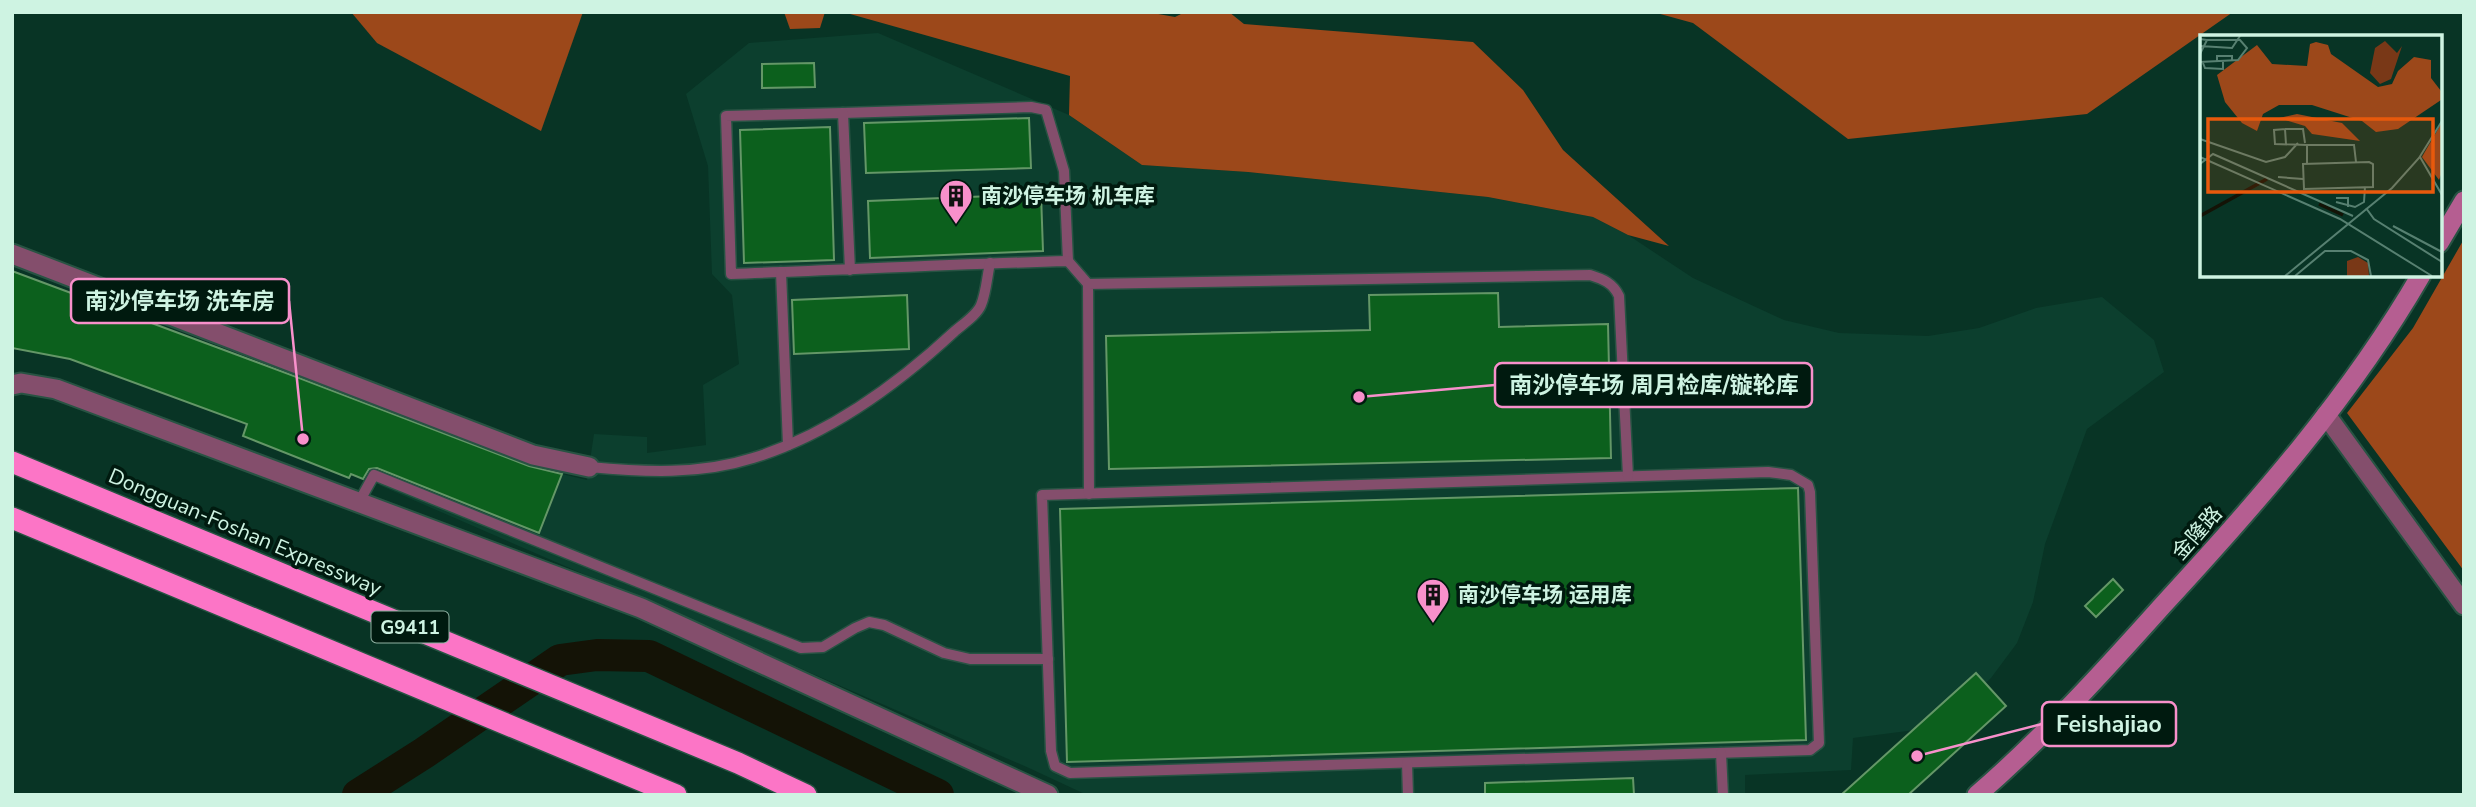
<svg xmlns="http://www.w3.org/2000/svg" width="2476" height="807" font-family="'Nunito Sans','Noto Sans SC',sans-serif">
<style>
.built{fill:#0c3f2e}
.forest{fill:#9c481a}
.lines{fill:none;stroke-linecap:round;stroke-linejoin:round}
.river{stroke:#141306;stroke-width:32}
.building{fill:#0c601d;stroke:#649767;stroke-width:2}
.service-casing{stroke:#285343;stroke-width:13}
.minor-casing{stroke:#285343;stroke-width:23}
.tertiary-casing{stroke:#285343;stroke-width:23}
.secondary-casing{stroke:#285343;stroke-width:23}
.motorway-casing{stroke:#285343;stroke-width:24}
.service{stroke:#844e6c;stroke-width:10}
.minor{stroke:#844e6c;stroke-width:19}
.tertiary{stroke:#844e6c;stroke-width:19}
.secondary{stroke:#b55e91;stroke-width:19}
.motorway{stroke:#fc75c6;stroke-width:21}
.labels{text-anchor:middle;stroke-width:7;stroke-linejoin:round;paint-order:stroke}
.shield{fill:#001a0f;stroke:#90b2a3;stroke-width:2}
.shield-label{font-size:19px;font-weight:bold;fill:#cef3e2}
.poi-label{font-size:21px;font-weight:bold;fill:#cef3e2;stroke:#001a0f;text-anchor:start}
.street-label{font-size:21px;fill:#cef3e2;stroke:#001a0f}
.inset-river{fill:none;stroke:#141306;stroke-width:3.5}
.inset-road{fill:none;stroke:#578071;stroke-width:2}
.view{fill:#e8590c;fill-opacity:0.15;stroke:#e8590c;stroke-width:3.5}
.inset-edge{fill:none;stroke:#cef3e2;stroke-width:3.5}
.leader{fill:none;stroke:#f890cb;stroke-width:2.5}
.callout-dot{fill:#f890cb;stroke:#001a0f;stroke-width:2.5}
.callout{fill:#001a0f;stroke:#f890cb;stroke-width:2.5}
.callout-label{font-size:23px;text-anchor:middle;font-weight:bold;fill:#cef3e2}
</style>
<rect width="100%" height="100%" fill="#083425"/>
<polygon class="built" points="878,33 1069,115 1142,165 1248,172 1488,197 1593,217 1628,235 1693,278 1784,320 1839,333 1928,336 1979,328 2036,308 2102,297 2154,340 2164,372 2087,429 2045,544 2033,602 2017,643 1991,678 1954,713 1915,730 1853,738 1851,770 1745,775 1745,795 1087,795 1029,768 379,485 405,417 545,470 587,480 594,434 647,437 647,453 706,445 703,385 739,364 732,295 712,274 708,166 686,94 749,43"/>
<g class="forest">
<polygon points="351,12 583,12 541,131 377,43"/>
<polygon points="784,12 825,12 820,28 790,29"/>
<polygon points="843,12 1147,12 1175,17 1185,12 1229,12 1244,24 1473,42 1523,90 1563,150 1669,246 1628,235 1593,217 1488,197 1248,172 1142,165 1069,115 1070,76"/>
<polygon points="1653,12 2233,12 2087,114 1848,139 1693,23"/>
<polygon points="2464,239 2464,571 2347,413 2413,328"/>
</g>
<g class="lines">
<polyline class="river" points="358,795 424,753 560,660 597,655 649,656 938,795"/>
</g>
<g class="building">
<polygon points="814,63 815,87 762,88 762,64"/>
<polygon points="1029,118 1031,168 866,173 864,123"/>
<polygon points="830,127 834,260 744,263 740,130"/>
<polygon points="1041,194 1043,251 870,258 868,201"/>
<polygon points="12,271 294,376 529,466 562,474 539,533 377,468 369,469 363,479 351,474 349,478 243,436 247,424 70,359 12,348"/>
<polygon points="1498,293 1499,327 1608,324 1611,458 1109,469 1106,336 1370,330 1369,295"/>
<polygon points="907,295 909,349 794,354 792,300"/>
<polygon points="1798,488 1806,740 1067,762 1060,509"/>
<polygon points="2113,579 2123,590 2096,617 2085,606"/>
<polygon points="1976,673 2006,706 1908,795 1841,795"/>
<polygon points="1633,778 1634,795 1485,795 1485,783"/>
</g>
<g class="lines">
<defs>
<g id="service">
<polyline points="843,113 1031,107 1046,110 1064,171 1068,261"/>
<path d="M 850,270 L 843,113 L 726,116 L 731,274 C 843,270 956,264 1068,261 L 1088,284"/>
<polyline points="781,272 788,445"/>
<path d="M 589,467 C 644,472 700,475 753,458 C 828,435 898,384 955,331 C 963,324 977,315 981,305 C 986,293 987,277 990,263"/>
<polygon points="1768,472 1791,475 1808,485 1810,492 1819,743 1810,750 1070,773 1055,766 1051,751 1042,495"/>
<path d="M 1089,494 L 1088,284 L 1590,275 C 1603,279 1613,283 1619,296 L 1628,476"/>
<polyline points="359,502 374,475 801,648 823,647 855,628 869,622 884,625 944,653 970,659 1048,659"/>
<polyline points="1721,753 1723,795"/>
<polyline points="1407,763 1408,795"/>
</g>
<g id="minor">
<polyline points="12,254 533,455 589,467"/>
<polyline points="12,385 21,383 56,389 641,608 1048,795"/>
</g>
<polyline id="tertiary" points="2326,415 2464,605"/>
<g id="secondary">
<polyline points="2439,243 2464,201"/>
<path d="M 1977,795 C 2044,737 2104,671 2163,605 C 2257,503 2351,396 2421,275"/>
</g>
<g id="motorway">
<polyline points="12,462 738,763 806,795"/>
<polyline points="12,518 676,795"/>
</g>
</defs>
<use href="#service" class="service-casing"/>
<use href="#minor" class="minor-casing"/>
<use href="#tertiary" class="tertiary-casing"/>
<use href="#secondary" class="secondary-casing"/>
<use href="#motorway" class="motorway-casing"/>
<use href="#service" class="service"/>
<use href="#minor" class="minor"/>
<use href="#tertiary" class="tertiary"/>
<use href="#secondary" class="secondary"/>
<use href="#motorway" class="motorway"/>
</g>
<defs>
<symbol id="building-pin" viewBox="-11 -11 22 30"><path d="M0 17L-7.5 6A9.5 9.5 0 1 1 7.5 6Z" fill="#f890cb" stroke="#001a0f"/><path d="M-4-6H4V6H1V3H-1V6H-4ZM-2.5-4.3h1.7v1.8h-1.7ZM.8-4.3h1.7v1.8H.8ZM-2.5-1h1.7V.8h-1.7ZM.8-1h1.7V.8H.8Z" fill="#111"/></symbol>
</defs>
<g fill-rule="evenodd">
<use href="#building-pin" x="937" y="177" width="38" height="52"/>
<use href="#building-pin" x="1414" y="576" width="38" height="52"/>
</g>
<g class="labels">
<rect class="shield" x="371.5" y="611.5" width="77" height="31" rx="5"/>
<g class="shield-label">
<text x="410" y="634">G9411</text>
</g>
<g class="poi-label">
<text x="981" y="203">南沙停车场 机车库</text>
<text x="1458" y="602">南沙停车场 运用库</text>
</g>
<g class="street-label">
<text transform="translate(245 532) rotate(23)" y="7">Dongguan-Foshan Expressway</text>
<text transform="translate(2197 533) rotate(-49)" y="7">金隆路</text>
</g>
</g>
<g transform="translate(2200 35)">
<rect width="242" height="242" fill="#083425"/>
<path d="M 185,6 L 197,18 L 202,11 L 191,44 L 180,49 L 170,38 L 175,13 ZM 158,222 L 168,228 L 169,241 L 147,241 L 147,226 Z" fill="#793817"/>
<path d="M 116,7 L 128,10 L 131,19 L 178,52 L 192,49 L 198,36 L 214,22 L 231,25 L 231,43 L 241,56 L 241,65 L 198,94 L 176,97 L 162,86 L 112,70 L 79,70 L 63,79 L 57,96 L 42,88 L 25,67 L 17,40 L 57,10 L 72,29 L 107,31 L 110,9 ZM 97,79 L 142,88 L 160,106 L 112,99 L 105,91 L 79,83 ZM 241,89 L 241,140 L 239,145 L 222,122 Z" fill="#9c481a"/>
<path class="inset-river" d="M 119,169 L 143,180M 0,181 L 67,144"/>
<path class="inset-road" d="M 0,4 L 7,5 L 0,19M 0,11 L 32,13 L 40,1M 0,27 L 38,25 L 47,13 L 40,5 L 7,5M 17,27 L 17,21 L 32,21 L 32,25M 3,28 L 5,33 L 23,34 L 23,25M 85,94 L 103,94 L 105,108M 0,104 L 66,127 L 85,122 L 98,108M 86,109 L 85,94 L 74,95 L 75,109 L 107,110M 0,122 L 140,184 L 232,241M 220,122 L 242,160M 169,127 L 173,129 L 173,152 L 104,154 L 103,129 ZM 0,129 L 13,119 L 153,181M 107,129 L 107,110 L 154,110 L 156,127M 78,142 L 103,144M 136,163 L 148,163 L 148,172M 136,167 L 155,172 L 164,167 L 165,152M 166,173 L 174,184 L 242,227M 193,191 L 242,217M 85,241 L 192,153 L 219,123 L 242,86M 95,241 L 125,216 L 151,216 L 168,225 L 171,241"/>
<path class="view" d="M 8,84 L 233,84 L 233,157 L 8,157 Z"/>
<rect width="242" height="242" class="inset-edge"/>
</g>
<path class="leader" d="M303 439L289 301M1359 397L1495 385M1917 756L2042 724"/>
<g class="callout-dot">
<circle cx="303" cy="439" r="7"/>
<circle cx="1359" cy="397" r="7"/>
<circle cx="1917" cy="756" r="7"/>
</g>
<g class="callout">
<rect x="71" y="279" width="218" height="44" rx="7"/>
<rect x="1495" y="363" width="317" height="44" rx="7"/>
<rect x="2042" y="702" width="134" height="44" rx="7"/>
</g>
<g class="callout-label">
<text x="180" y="309">南沙停车场 洗车房</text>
<text x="1654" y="393">南沙停车场 周月检库/镟轮库</text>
<text x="2109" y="732">Feishajiao</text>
</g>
<rect width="2476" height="807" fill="none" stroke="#cef3e2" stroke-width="28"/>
</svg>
